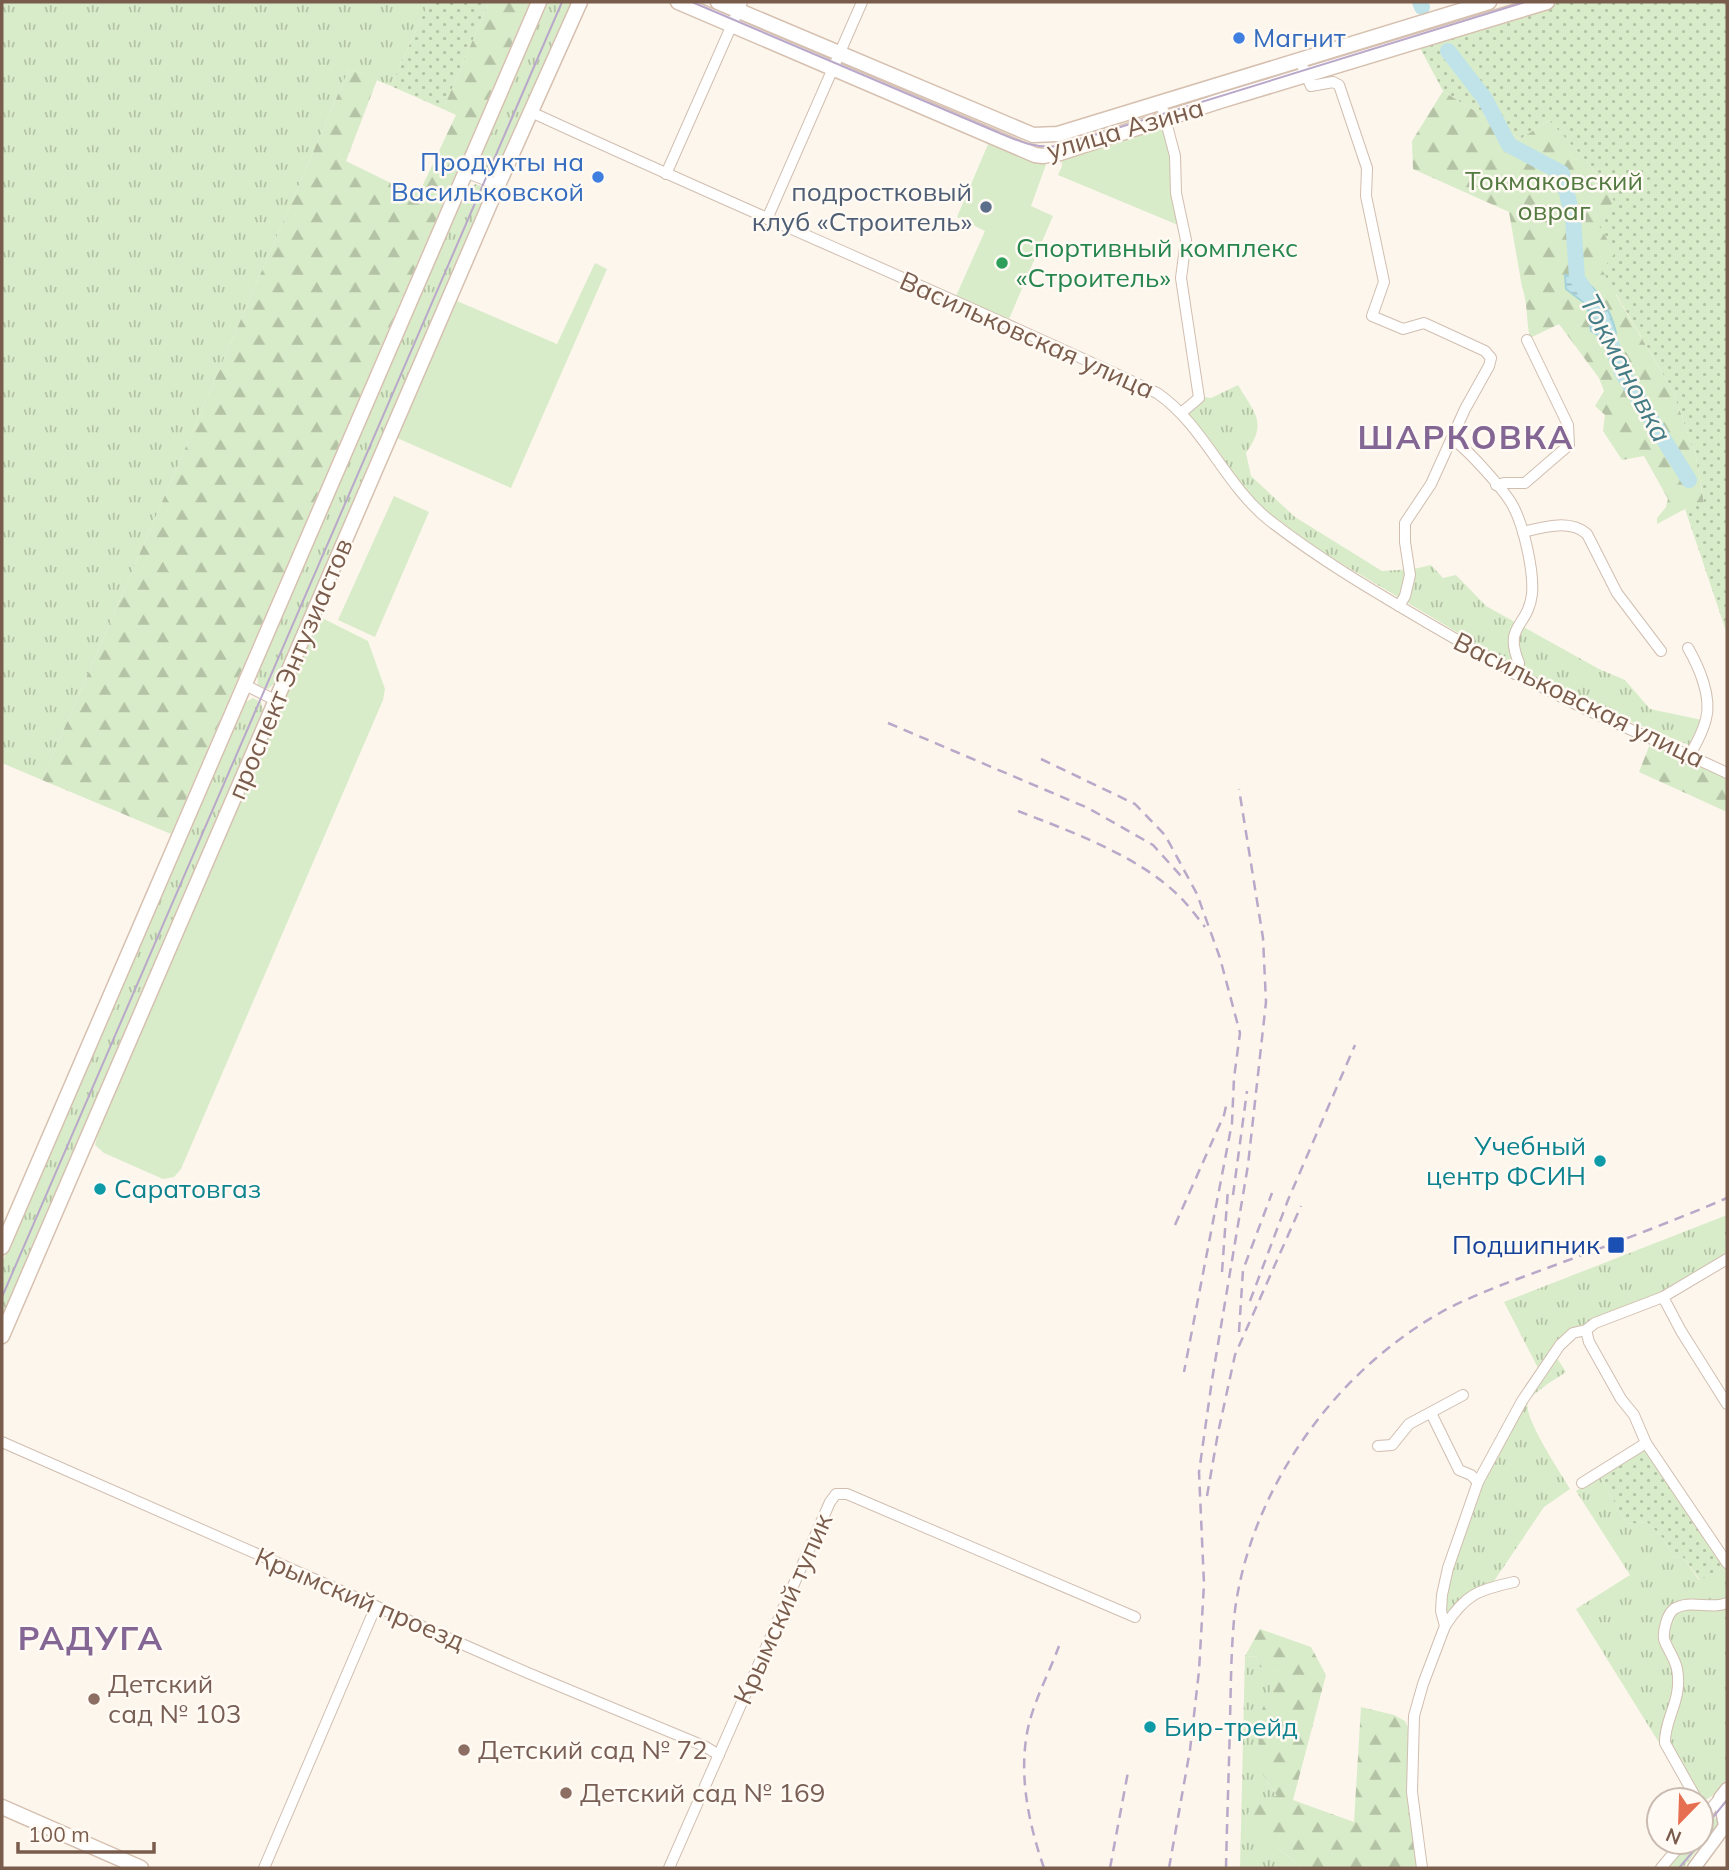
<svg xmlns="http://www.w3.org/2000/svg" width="1729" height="1870" font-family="Mulish,sans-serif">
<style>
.grass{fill:url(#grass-tufts)}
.forest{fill:url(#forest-firs)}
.park{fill:#d8ecc9}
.garden{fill:url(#garden-dots)}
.water{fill:url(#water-rules);stroke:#a5d3da;stroke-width:2}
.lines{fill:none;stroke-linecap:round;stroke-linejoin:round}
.river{stroke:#bfe3e8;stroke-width:16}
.minor-casing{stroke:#d1beb0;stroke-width:12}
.tertiary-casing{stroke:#d1beb0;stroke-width:15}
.secondary-casing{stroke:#d6c0b0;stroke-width:17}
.minor{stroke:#fff;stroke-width:10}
.tertiary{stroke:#fff;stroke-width:12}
.secondary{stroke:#fff;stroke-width:14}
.tram{stroke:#b9a8c9;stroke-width:2}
.rail{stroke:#b9a8c9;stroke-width:2.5;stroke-dasharray:10 7;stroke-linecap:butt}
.shop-dot{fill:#3f7fe0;stroke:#fffaf3;stroke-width:2.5}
.service-dot{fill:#5c6f8a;stroke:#fffaf3;stroke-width:2.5}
.leisure-dot{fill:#2e9e5b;stroke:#fffaf3;stroke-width:2.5}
.culture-dot{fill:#0f9aa8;stroke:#fffaf3;stroke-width:2.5}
.transit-dot{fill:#1a4fb4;stroke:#fffaf3;stroke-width:2.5}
.education-dot{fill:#8d6e63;stroke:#fffaf3;stroke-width:2.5}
.labels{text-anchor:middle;stroke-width:5;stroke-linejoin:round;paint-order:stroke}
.shop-label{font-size:26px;fill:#366cbe;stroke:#fffaf3;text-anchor:start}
.street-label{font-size:26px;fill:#7a5c4d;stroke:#fffaf3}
.park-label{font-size:26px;fill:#537a41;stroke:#fffaf3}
.service-label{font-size:26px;fill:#4e5e75;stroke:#fffaf3;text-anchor:end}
.leisure-label{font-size:26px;fill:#27864d;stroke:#fffaf3;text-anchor:start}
.culture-label{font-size:26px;fill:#0d838f;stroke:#fffaf3;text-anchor:start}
.transit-label{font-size:26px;fill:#164399;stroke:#fffaf3;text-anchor:end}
.education-label{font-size:26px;fill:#785e54;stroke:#fffaf3;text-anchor:start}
.water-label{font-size:28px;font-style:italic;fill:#437c86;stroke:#fffaf3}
.district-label{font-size:33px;font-weight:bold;letter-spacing:2px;fill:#846695;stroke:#fffaf3}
</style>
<defs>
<pattern id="grass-tufts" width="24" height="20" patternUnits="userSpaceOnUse" patternTransform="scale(1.75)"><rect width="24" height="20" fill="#d8ecc9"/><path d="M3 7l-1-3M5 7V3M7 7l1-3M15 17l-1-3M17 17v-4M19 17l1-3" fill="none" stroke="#b4c2a5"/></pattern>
<pattern id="forest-firs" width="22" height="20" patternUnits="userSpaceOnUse" patternTransform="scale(1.75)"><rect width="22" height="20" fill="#d8ecc9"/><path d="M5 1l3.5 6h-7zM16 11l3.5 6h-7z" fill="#b4c2a5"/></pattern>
<pattern id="garden-dots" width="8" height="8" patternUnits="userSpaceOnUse" patternTransform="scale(1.75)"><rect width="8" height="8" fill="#d8ecc9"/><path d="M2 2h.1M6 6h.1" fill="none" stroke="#b4c2a5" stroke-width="1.8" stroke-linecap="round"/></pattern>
<pattern id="water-rules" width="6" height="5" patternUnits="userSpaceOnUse" patternTransform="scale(1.75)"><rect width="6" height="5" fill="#bfe3e8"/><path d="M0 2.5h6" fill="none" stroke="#a0bbbe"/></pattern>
</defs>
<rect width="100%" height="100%" fill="#fdf6ec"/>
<g class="grass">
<polygon points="2,2 429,2 391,86 349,69 42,780 2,763"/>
<polygon points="548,2 573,2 499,171 494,176 481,172 478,162"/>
<polygon points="476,184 485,188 488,197 275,683 268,689 258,685 257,675 467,188"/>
<path d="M 1238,385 C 1255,414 1268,422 1246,453 L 1251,476 L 1295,517 L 1382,571 L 1414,569 L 1431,565 L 1443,578 L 1456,575 L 1486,606 L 1599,669 L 1625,680 L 1650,709 L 1702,720 L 1689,745 L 1597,708 L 1514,666 L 1307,543 L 1267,514 L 1235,478 L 1180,406 L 1195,396 L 1211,398 Z"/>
<polygon points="253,698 261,702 263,710 2,1319 2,1263 246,702"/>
<polygon points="1727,1215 1727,1254 1649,1299 1571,1331 1539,1370 1504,1302"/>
<path d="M 1555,1355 L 1566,1372 C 1557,1378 1532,1393 1528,1402 C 1522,1416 1562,1475 1570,1489 L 1544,1507 L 1494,1581 L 1463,1597 L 1446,1614 L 1444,1594 L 1480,1487 L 1515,1415 Z"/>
<polygon points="1599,1475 1627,1524 1647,1522 1662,1537 1674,1558 1682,1556 1699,1580 1726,1566 1727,1568 1727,1779 1712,1796 1701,1803 1701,1800 1684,1783 1576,1609 1630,1575 1576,1491"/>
<polygon points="1245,1656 1256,1657 1260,1667 1280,1672 1260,1714 1263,1775 1277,1796 1260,1837 1279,1849 1303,1868 1240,1868"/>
<polygon points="1711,1818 1716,1818 1719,1823 1683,1868 1668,1868 1690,1842 1701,1842 1701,1828"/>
</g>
<g class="forest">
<polygon points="489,2 530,2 171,834 42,780 349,69 377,80 346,161 409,192 420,191 456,115 443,109"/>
<path d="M 1443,91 L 1520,139 L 1549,120 L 1591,166 L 1614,201 L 1616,295 L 1673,391 L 1696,457 L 1704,503 L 1685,509 L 1657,524 L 1657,518 L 1666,507 L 1668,499 L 1644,456 L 1622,460 L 1603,431 L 1605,415 L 1595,406 L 1604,391 L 1599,378 L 1559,324 L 1530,338 C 1526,321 1528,303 1522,287 L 1509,212 L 1413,169 L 1412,141 Z"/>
<polygon points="1654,743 1727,779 1727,812 1639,772 1650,744"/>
<polygon points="1260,1629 1311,1647 1326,1675 1293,1800 1354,1822 1361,1707 1394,1715 1405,1721 1410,1732 1407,1793 1418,1868 1303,1868 1279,1849 1259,1837 1247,1815 1256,1799 1277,1796 1263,1775 1258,1752 1260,1714 1279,1672 1260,1667 1256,1657 1245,1656"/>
</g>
<g class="park">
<polygon points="1163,127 1170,157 1172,195 1178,225 1058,175 1062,166 1061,157"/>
<polygon points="989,142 1048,159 1031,206 1053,216 1009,319 956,296 985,231 957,217"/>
<polygon points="595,263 607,269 511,488 397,438 457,301 557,344"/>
<polygon points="394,496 429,512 375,637 338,620"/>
<polygon points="320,617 368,641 385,689 383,700 181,1169 174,1177 163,1179 104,1153 95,1145 98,1132"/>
</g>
<g class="garden">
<polygon points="429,2 489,2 443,109 391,86"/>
<polygon points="1560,2 1727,2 1727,634 1685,509 1704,502 1696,457 1673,391 1602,270 1615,253 1597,222 1614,201 1591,166 1549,120 1520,139 1443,91 1419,46"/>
<polygon points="1640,1449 1646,1449 1726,1566 1700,1580 1682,1556 1674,1558 1662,1537 1647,1522 1627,1524 1599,1475"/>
</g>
<path class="water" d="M 1565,275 C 1570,276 1577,277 1582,280 C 1600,289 1612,315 1616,333 L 1609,342 L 1591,331 L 1587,305 L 1566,289 Z"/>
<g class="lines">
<g class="river">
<polyline points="1420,2 1422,7"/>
<polyline points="1448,51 1485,99 1509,145 1562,173 1573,219 1577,278 1588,295"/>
<polyline points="1603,323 1622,372 1689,480"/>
</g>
<defs>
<g id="minor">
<polyline points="1300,61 1311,86 1333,82 1339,85 1367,168 1366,196 1384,282 1372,316 1403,329 1424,323 1485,351 1491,358 1489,366 1465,409 1431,484 1405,523 1405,542 1410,575 1405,596 1399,606"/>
<polyline points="1161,103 1175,156 1176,193 1186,240 1181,278 1199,398 1181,413"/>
<path d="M 531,112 C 739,208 950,296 1157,393 C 1203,424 1225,485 1269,520 C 1320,560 1377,593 1433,626 C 1485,656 1537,686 1592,712 C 1637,733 1683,752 1727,773"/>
<polyline points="465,172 498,185"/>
<polyline points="666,174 742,2"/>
<polyline points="767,219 862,2"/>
<path d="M 1452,439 C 1467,448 1505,491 1513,506 C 1524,527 1534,571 1532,594 C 1528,628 1503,624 1519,663 L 1515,674"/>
<polyline points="1496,485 1504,483 1525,483 1569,445 1568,425 1527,340"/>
<path d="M 1523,532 C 1543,527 1570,519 1587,534 L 1617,593 L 1661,651"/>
<path d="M 1688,648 C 1699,667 1712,697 1706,719 C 1703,732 1696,744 1690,755"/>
<polyline points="245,685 277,701"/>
<polyline points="1663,1297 1681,1331 1727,1404"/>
<polyline points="1586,1330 1589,1342 1621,1399 1634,1415 1646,1443 1727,1563"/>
<polyline points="1431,1413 1459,1470 1471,1475 1478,1482"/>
<polyline points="2,1442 528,1673 704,1746 719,1755"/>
<polyline points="1378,1446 1392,1445 1409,1424 1463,1395"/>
<polyline points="1582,1483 1646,1443"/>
<path d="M 1445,1626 C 1465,1595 1477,1590 1514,1582"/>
<path d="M 1697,1800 L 1665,1743 C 1664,1719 1683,1700 1677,1669 C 1675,1658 1667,1649 1664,1639 C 1663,1631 1667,1614 1674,1609 C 1689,1599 1711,1610 1727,1603"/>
<polyline points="1701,1820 1720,1798"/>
<polyline points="264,1868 376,1606"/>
<polyline points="669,1868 830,1502 836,1494 847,1494 1135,1617"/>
<polyline points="1422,1868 1412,1792 1414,1716 1423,1684 1445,1626 1441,1611 1442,1595 1448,1568 1478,1482 1522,1401 1560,1345 1573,1333 1586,1330 1595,1323 1663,1297 1727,1259"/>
<polyline points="1661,1868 1683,1842"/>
</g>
<polyline id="tertiary" points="1694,1868 1725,1826 1720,1798 1727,1789"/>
<g id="secondary">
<polyline points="678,2 1035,155 1043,156 1060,153 1220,101 1547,2"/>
<polyline points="718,2 1033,135 1058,134 1489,2"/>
<polyline points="2,1247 539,2"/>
<polyline points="2,1336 498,185 580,2"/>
<polyline points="2,1807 141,1868"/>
</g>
</defs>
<use href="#minor" class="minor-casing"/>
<use href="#tertiary" class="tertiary-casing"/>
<use href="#secondary" class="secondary-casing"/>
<use href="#minor" class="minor"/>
<use href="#tertiary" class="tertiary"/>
<use href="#secondary" class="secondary"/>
<g class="tram">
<path d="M 692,2 L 997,132 C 1018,141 1036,149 1059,146 L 1525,2"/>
<polyline points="2,1297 562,2"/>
<polyline points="1701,1832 1727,1800"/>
<polyline points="1679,1868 1701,1842"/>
</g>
<g class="rail">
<polyline points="888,723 1088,808 1153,845 1181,876"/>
<polyline points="1041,759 1135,804 1165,835 1197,894 1220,958 1240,1033 1234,1078 1232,1123 1184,1372"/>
<path d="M 1018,811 C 1072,832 1139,856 1180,897 C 1189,906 1197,917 1205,927"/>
<polyline points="1233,1195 1247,1091"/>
<polyline points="1175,1225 1224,1115 1227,1102"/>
<polyline points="1222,1272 1228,1189"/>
<polyline points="1250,1301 1288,1200 1355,1045"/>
<polyline points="1239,1332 1243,1270 1272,1193"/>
<polyline points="1207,1496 1218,1433 1235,1355 1301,1206"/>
<path d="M 1044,1868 C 1029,1825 1018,1775 1028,1728 C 1034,1701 1049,1673 1059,1646"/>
<polyline points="1110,1868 1128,1772"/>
<polyline points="1169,1868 1190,1750 1199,1671 1204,1584 1199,1472 1212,1380 1248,1165 1266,1002 1263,938 1239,789"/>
<path d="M 1226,1868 C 1227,1819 1229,1770 1230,1720 C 1231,1683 1231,1646 1235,1610 C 1252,1485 1338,1368 1447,1309 C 1480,1292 1515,1280 1550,1267 C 1609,1245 1669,1223 1727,1198"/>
</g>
</g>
<g class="shop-dot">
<circle cx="1239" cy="38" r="7"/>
<circle cx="598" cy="177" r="7"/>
</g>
<circle class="service-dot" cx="986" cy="207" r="7"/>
<circle class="leisure-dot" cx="1002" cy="263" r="7"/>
<g class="culture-dot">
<circle cx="1600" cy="1161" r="7"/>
<circle cx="100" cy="1189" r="7"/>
<circle cx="1150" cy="1727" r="7"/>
</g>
<rect class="transit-dot" x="1607" y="1236" width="18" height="18" rx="3.5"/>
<g class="education-dot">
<circle cx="94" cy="1699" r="7"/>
<circle cx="464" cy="1750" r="7"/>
<circle cx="566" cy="1793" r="7"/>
</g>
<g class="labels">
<g class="shop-label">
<text x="1253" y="47">Магнит</text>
<text x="584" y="171" text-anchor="end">Продукты на<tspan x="584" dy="30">Васильковской</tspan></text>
</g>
<g class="street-label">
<text transform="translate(1125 129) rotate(-16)" y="9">улица Азина</text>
<text transform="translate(1027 335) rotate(24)" y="9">Васильковская улица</text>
<text transform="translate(290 669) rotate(-67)" y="9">проспект Энтузиастов</text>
<text transform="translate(1579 700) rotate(26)" y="9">Васильковская улица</text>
<text transform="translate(360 1599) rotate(23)" y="9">Крымский проезд</text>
<text transform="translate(783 1609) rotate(-66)" y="9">Крымский тупик</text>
</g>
<g class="park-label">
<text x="1554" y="190">Токмаковский<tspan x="1554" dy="30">овраг</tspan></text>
</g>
<g class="service-label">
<text x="972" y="201">подростковый<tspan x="972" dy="30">клуб «Строитель»</tspan></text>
</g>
<g class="leisure-label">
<text x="1016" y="257">Спортивный комплекс<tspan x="1016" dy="30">«Строитель»</tspan></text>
</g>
<g class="culture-label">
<text x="1586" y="1155" text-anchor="end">Учебный<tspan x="1586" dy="30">центр ФСИН</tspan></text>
<text x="114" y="1198">Саратовгаз</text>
<text x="1164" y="1736">Бир-трейд</text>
</g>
<g class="transit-label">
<text x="1600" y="1254">Подшипник</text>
</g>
<g class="education-label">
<text x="108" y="1693">Детский<tspan x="108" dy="30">сад № 103</tspan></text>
<text x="478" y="1759">Детский сад № 72</text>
<text x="580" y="1802">Детский сад № 169</text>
</g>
<g class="water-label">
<text transform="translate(1626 368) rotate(62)" y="10">Токмановка</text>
</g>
<g class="district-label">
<text x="1466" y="449">ШАРКОВКА</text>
<text x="91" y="1650">РАДУГА</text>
</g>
</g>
<rect width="1729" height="1870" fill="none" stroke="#7a5c4d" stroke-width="7"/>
<g transform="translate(1680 1821) rotate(203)"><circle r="33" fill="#fffaf3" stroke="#cabbb1" stroke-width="2"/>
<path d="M0-5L12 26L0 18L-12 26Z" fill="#e76f51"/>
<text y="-10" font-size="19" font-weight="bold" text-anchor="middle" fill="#7a5c4d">N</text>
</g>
<path d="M18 1842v10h136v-10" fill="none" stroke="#7a5c4d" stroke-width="3.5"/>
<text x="28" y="1842" font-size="21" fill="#7a5c4d" stroke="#fffaf3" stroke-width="5" paint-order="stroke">100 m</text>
</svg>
